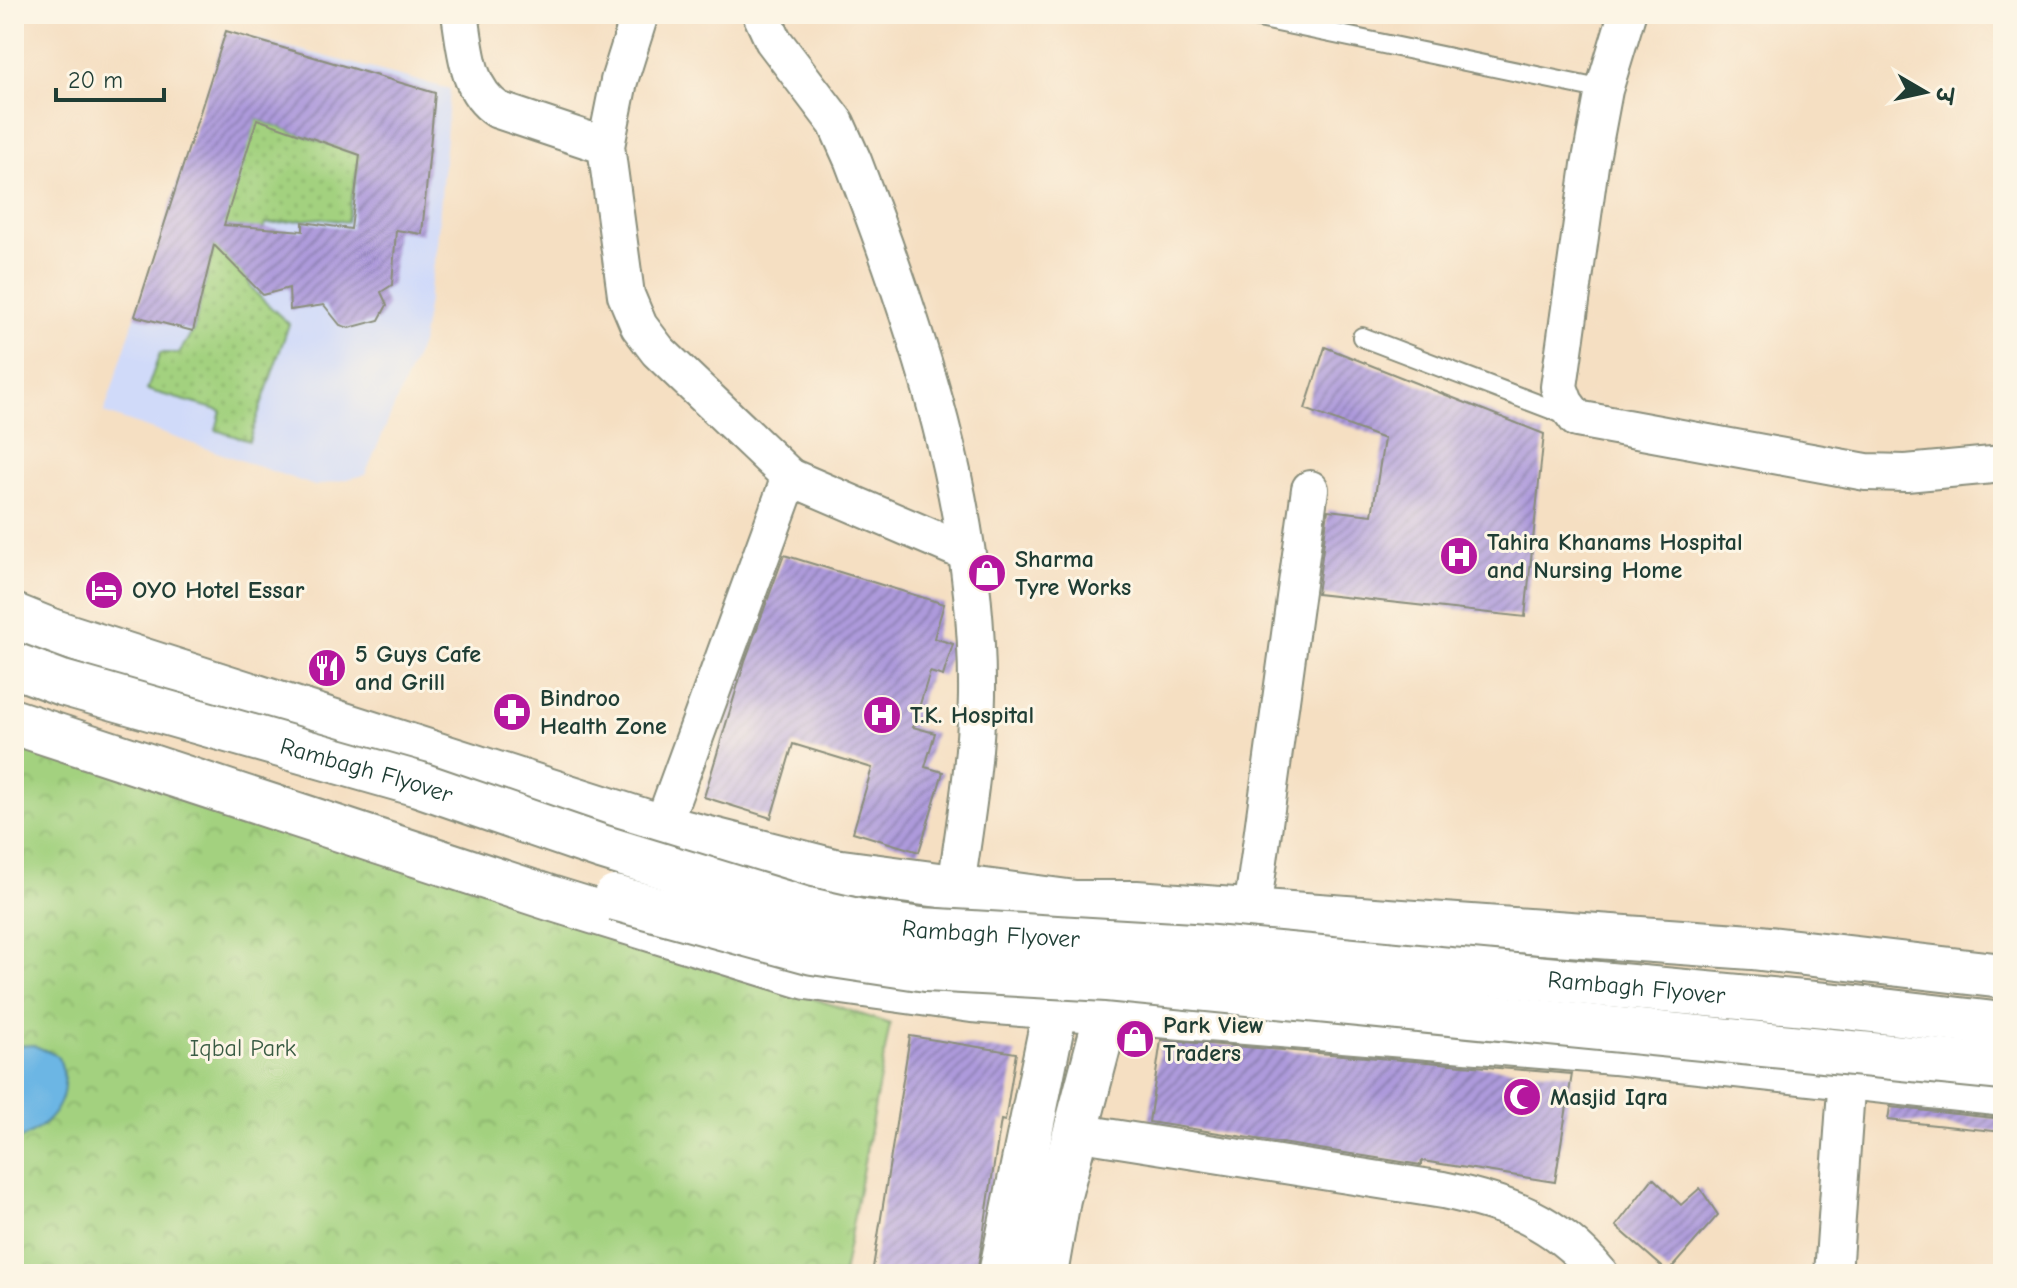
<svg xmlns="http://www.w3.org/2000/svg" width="2017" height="1288" font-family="'Comic Neue','Playpen Sans Deva',sans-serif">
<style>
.built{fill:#d0daf9}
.grass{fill:url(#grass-dots);stroke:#61875a;stroke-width:2}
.park{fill:url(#park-crowns);stroke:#61875a;stroke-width:2}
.water{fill:#6cb6e4;stroke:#467a8c;stroke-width:2}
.building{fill:url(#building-hatch);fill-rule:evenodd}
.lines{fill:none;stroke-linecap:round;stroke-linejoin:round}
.lane-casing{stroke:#8a8e7b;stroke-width:22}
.street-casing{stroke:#8a8e7b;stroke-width:40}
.secondary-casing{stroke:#8a8e7b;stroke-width:48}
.primary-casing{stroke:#8a8e7b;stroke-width:48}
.lane{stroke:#fff;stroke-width:18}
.street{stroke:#fff;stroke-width:36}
.secondary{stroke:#fff;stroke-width:44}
.primary{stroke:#fff;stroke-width:44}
.primary-bridge-casing{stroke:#8a8e7b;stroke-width:48;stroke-linecap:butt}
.primary-bridge{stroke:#fff;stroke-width:44}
.labels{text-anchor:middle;stroke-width:6;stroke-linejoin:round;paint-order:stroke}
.poi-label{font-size:24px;font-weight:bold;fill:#1f3d34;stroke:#fcf5e5;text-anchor:start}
.street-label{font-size:24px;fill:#1f3d34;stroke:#fcf5e5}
.park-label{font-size:24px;fill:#395b43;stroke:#fcf5e5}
</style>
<defs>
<pattern id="grass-dots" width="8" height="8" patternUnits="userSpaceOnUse" patternTransform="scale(2)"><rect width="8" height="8" fill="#a3d17f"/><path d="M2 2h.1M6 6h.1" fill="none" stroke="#8cb46e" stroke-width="1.8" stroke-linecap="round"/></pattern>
<pattern id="park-crowns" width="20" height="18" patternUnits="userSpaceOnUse" patternTransform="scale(2)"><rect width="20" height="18" fill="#a3d17f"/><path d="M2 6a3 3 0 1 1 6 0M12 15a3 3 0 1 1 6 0" fill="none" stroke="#8cb46e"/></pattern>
<pattern id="building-hatch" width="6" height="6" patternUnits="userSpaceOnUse" patternTransform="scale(2)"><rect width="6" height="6" fill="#ad9adb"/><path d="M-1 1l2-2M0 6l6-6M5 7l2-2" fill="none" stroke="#8c7fb2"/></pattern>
</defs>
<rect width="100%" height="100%" fill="#fcf5e5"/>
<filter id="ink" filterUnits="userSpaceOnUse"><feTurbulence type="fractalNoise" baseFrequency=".0125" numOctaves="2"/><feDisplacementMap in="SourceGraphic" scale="16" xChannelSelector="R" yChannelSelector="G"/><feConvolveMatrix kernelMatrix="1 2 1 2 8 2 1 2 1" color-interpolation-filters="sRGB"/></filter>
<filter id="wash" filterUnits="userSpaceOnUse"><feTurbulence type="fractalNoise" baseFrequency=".006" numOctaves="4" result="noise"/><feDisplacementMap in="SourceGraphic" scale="32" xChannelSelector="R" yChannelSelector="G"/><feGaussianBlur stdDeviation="1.8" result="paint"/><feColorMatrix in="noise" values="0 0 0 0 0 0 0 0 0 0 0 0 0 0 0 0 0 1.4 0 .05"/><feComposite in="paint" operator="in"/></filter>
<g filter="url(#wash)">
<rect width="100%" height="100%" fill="#f5dfc2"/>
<polygon class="built" points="227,31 450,89 437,244 421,344 365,475 315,486 104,413"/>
<path class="grass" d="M 257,119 L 360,155 L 347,222 L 321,218 L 266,224 C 227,277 248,286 289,324 L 249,441 L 216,430 L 221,411 L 147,390 L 160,353 L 179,353 L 193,331 L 223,210 Z"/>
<polygon class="park" points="14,733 890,1024 843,1274 14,1274"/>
<path class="water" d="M 33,1045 L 58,1056 C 76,1098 52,1126 14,1142 L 14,1046 Z"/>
<g id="blocks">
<g class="building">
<path d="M 226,31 L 435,93 L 422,234 L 396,230 L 392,285 L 381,292 L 387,305 L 379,320 L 349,328 L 340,325 L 324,305 L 290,310 L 289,288 L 263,295 L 214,245 L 193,331 L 135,316 ZM 257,119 L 360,155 L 351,229 L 303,222 L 303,231 L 224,225 Z"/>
<polygon points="1325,347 1544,434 1525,617 1317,594 1328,510 1372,515 1384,439 1305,409"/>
<polygon points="784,555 944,604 934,638 953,644 943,676 930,672 913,727 935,733 925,767 943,772 919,852 853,832 872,768 793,744 771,818 704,797 745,661"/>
<polygon points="910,1036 1016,1053 1005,1121 1001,1120 977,1274 872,1274"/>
<polygon points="1161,1040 1572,1074 1555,1182 1422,1161 1421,1165 1149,1122"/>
<polygon points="1890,1107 2003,1119 2003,1132 1888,1120"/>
<polygon points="1653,1178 1681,1205 1700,1188 1718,1215 1668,1272 1616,1226"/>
</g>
</g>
</g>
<g filter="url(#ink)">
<use href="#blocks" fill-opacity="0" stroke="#8a8e7b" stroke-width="2"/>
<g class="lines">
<defs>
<g id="lane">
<polyline points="1254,17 1604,90"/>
<polyline points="1362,337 1569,416"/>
</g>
<g id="street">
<path d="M 460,14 C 466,49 466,89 498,110 L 606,146"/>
<polyline points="640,14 619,81 606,146 626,295 639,326 658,351 790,477 662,827"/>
<path d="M 761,14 L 773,40 L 836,123 L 853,161 C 918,331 979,510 977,695 C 976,760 965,823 956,887"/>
<polyline points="1627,14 1604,90 1590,165 1559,387 1565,403 1577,419 1866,472 1906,473 2003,464"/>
<polyline points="790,477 965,552"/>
<polyline points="1252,911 1310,489"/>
<path d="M 1075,1132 L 1443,1190 C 1509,1204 1555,1220 1600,1274"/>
<polyline points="1833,1274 1847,1076"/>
</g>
<g id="secondary">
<polyline points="1001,1274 1063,971"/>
<polyline points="1045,1274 1058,1199 1117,975"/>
</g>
<g id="primary">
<polyline points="14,616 51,631 662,827 834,871 1075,903 1136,903 1752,947 2003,976"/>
<polyline points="14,722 550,898 807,977 972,1000 1614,1052 2003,1094"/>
</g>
</defs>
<use href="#lane" class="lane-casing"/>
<use href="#street" class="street-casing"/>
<use href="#secondary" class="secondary-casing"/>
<use href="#primary" class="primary-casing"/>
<use href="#lane" class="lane"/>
<use href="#street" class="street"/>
<use href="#secondary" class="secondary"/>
<use href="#primary" class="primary"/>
<defs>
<g id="primary-bridge">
<path id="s1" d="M 14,665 L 62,683 L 418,784 L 601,847 L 804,909 L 857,921 L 921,930 L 1192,946 L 1847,1007 L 2003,1025"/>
<polyline points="615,898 813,952 926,969 1107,979 2003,1068"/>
</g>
</defs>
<use href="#primary-bridge" class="primary-bridge-casing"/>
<use href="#primary-bridge" class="primary-bridge"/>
</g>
</g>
<defs>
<symbol id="hospital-disc" viewBox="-11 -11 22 22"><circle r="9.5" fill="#b5179e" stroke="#fcf5e5"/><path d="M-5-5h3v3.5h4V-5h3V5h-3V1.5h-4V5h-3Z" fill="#fff"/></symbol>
<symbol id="shop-disc" viewBox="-11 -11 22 22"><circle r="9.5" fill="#b5179e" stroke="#fcf5e5"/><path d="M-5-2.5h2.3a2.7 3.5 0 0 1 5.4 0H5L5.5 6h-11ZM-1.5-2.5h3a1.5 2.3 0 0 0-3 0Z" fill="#fff"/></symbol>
<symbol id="hotel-disc" viewBox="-11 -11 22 22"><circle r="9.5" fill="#b5179e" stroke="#fcf5e5"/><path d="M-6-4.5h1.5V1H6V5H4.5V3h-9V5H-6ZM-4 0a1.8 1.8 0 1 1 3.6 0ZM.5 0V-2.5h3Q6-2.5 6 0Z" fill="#fff"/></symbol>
<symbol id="restaurant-disc" viewBox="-11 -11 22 22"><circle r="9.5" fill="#b5179e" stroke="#fcf5e5"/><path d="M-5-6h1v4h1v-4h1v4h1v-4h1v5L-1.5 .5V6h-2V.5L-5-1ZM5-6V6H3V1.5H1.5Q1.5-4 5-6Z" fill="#fff"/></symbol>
<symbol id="pharmacy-disc" viewBox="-11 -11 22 22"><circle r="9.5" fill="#b5179e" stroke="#fcf5e5"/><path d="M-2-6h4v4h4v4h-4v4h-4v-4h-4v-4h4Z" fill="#fff"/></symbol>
<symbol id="mosque-disc" viewBox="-11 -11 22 22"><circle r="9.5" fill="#b5179e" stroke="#fcf5e5"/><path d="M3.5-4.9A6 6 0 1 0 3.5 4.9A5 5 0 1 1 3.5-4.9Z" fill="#fff"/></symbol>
</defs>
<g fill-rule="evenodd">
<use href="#hospital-disc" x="1437" y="534" width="44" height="44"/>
<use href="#shop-disc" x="965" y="551" width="44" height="44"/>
<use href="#hotel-disc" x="82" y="568" width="44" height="44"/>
<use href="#restaurant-disc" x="305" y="646" width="44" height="44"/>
<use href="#pharmacy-disc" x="490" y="690" width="44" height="44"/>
<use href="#hospital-disc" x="860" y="693" width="44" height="44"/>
<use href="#shop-disc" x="1113" y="1017" width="44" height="44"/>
<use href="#mosque-disc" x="1500" y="1075" width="44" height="44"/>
</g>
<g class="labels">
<g class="poi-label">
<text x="1487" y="550">Tahira Khanams Hospital<tspan x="1487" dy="28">and Nursing Home</tspan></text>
<text x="1015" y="567">Sharma<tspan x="1015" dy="28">Tyre Works</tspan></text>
<text x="132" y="598">OYO Hotel Essar</text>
<text x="355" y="662">5 Guys Cafe<tspan x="355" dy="28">and Grill</tspan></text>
<text x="540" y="706">Bindroo<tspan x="540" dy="28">Health Zone</tspan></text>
<text x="910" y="723">T.K. Hospital</text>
<text x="1163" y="1033">Park View<tspan x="1163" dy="28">Traders</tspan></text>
<text x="1550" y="1105">Masjid Iqra</text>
</g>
<g class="street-label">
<text dy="8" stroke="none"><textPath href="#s1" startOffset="368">Rambagh Flyover</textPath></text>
<text dy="8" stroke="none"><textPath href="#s1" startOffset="1016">Rambagh Flyover</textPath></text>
<text dy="8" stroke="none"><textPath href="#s1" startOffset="1664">Rambagh Flyover</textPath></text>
</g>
<g class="park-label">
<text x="243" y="1056">Iqbal Park</text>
</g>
</g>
<rect width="2017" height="1288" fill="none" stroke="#fcf5e5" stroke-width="48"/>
<g transform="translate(1925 92) rotate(99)" stroke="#fcf5e5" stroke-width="6" paint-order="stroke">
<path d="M0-6L14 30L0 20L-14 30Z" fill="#1f3d34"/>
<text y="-12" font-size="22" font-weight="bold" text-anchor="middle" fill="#1f3d34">उ</text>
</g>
<path d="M56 88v12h108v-12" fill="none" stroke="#1f3d34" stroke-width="4"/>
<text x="68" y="88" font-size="24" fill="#1f3d34" stroke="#fcf5e5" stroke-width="6" paint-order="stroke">20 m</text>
</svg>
